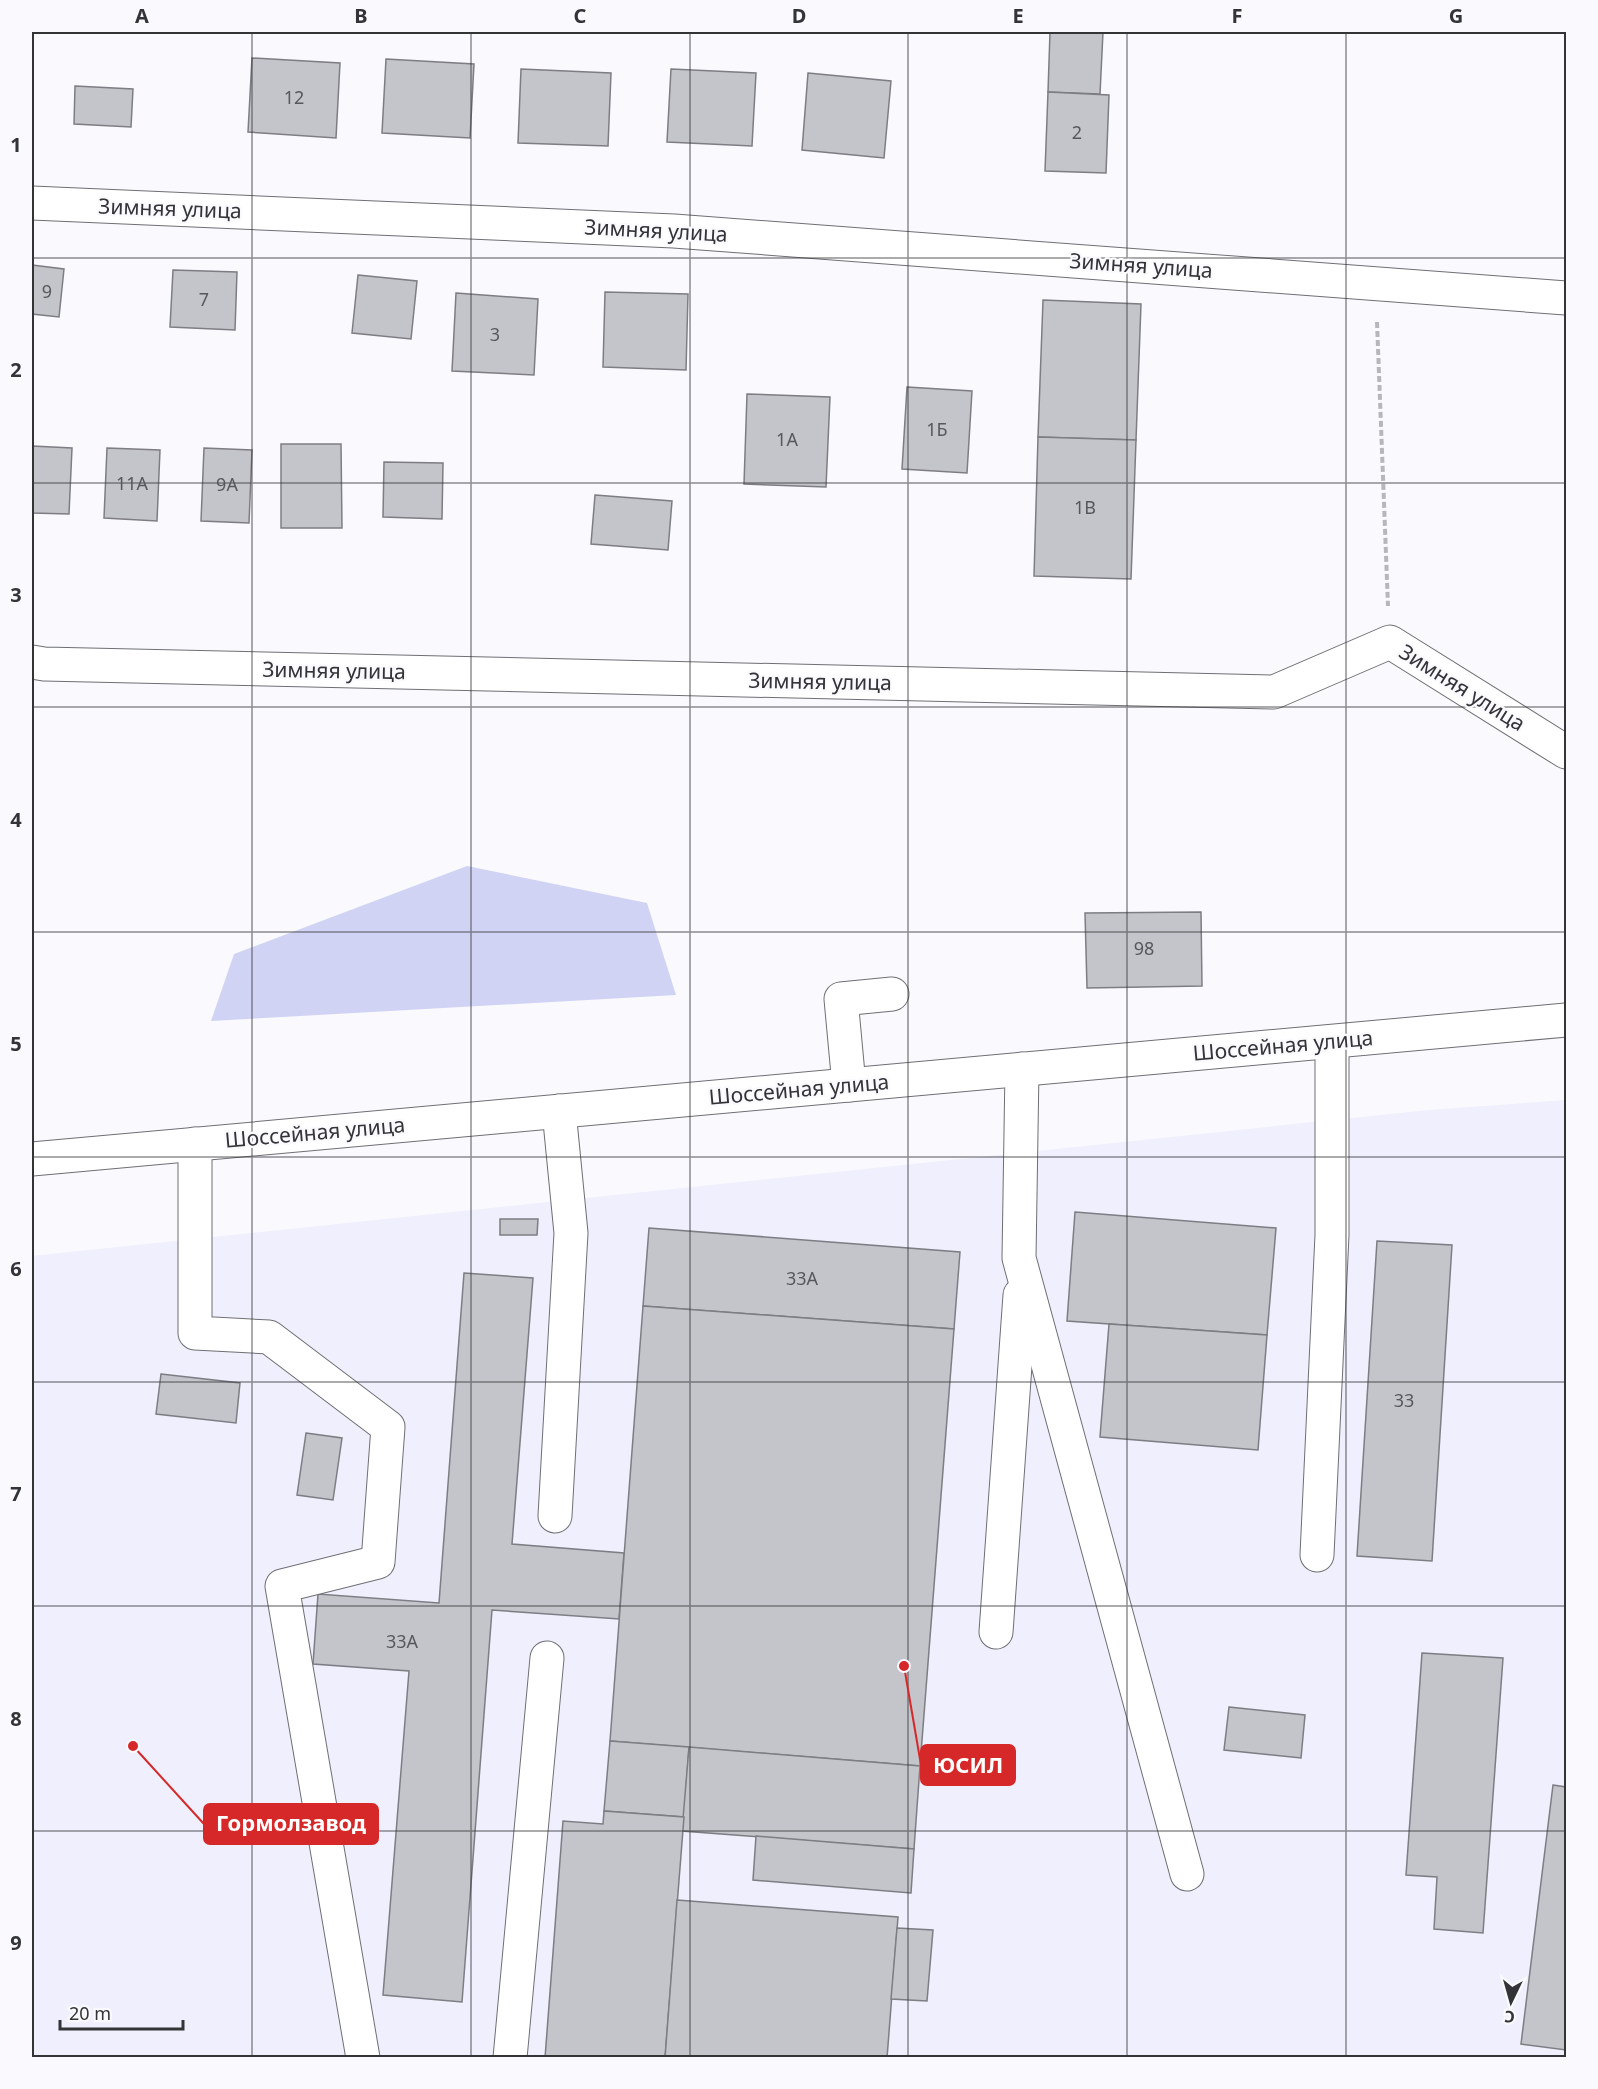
<svg xmlns="http://www.w3.org/2000/svg" width="1598" height="2089" font-family="'Noto Sans',sans-serif">
<style>
.built{fill:#efeffd}
.green{fill:#d1d3f4}
.building{fill:#c4c5cb;stroke:#7d7d83;stroke-width:1.5}
.lines{fill:none;stroke-linecap:round;stroke-linejoin:round}
.minor-casing{stroke:#6e6f74;stroke-width:35}
.major-casing{stroke:#6e6f74;stroke-width:35}
.path{stroke:#b7b7bb;stroke-width:4;stroke-dasharray:6 3;stroke-linecap:butt}
.minor{stroke:#fff;stroke-width:33}
.major{stroke:#fff;stroke-width:33}
.grid{fill:none;stroke:#333436;stroke-width:1.5;stroke-opacity:0.55}
.labels{text-anchor:middle;stroke-width:4.5;stroke-linejoin:round;paint-order:stroke}
.number-label{font-size:18px;fill:#57585b}
.street-label{font-size:21px;fill:#333436;stroke:#f9f9fe}
.leader{fill:none;stroke:#d62828;stroke-width:2}
.callout-dot{fill:#d62828;stroke:#f9f9fe;stroke-width:2}
.callout{fill:#d62828;stroke:#d62828;stroke-width:2}
.callout-label{font-size:22px;text-anchor:middle;font-weight:bold;fill:#fff}
.neatline{fill:none;stroke:#333436;stroke-width:2}
.grid-label{font-size:20px;text-anchor:middle;font-weight:bold;fill:#333436}
</style>
<rect width="100%" height="100%" fill="#f9f9fe"/>
<polygon class="built" points="1566,1100 1566,2057 32,2057 32,1256 1429,1110"/>
<polygon class="green" points="467,866 647,903 676,995 211,1021 234,954"/>
<g class="building">
<polygon points="1050,32 1103,32 1100,94 1048,92"/>
<polygon points="252,58 340,63 336,138 248,132"/>
<polygon points="386,59 474,64 470,138 382,133"/>
<polygon points="521,69 611,73 608,146 518,143"/>
<polygon points="671,69 756,73 752,146 667,142"/>
<polygon points="808,73 891,81 884,158 802,150"/>
<polygon points="75,86 133,89 131,127 74,124"/>
<polygon points="1048,92 1109,95 1106,173 1045,171"/>
<polygon points="32,265 64,269 59,317 32,314"/>
<polygon points="173,270 237,272 235,330 170,327"/>
<polygon points="358,275 417,281 411,339 352,333"/>
<polygon points="605,292 688,294 686,370 603,367"/>
<polygon points="456,293 538,299 534,375 452,371"/>
<polygon points="1043,300 1141,304 1136,440 1038,437"/>
<polygon points="907,387 972,391 967,473 902,469"/>
<polygon points="747,394 830,397 826,487 744,484"/>
<polygon points="1038,437 1136,440 1131,579 1034,576"/>
<polygon points="281,444 341,444 342,528 281,528"/>
<polygon points="32,446 72,448 69,514 32,513"/>
<polygon points="107,448 160,450 157,521 104,518"/>
<polygon points="204,448 252,450 249,523 201,521"/>
<polygon points="384,462 443,463 442,519 383,517"/>
<polygon points="595,495 672,501 668,550 591,544"/>
<polygon points="1201,912 1202,986 1087,988 1085,913"/>
<polygon points="1075,1212 1276,1228 1267,1335 1067,1321"/>
<polygon points="500,1219 538,1219 537,1235 500,1235"/>
<polygon points="649,1228 960,1252 954,1329 643,1306"/>
<polygon points="1377,1241 1452,1245 1432,1561 1357,1556"/>
<polygon points="464,1273 533,1278 512,1544 624,1553 619,1619 492,1610 462,2002 383,1995 409,1671 313,1664 318,1594 439,1603"/>
<polygon points="643,1306 954,1329 920,1766 610,1741"/>
<polygon points="1109,1324 1267,1335 1258,1450 1100,1437"/>
<polygon points="161,1374 240,1383 236,1423 156,1414"/>
<polygon points="306,1433 342,1438 333,1500 297,1495"/>
<polygon points="1422,1653 1503,1658 1483,1933 1434,1929 1437,1877 1406,1875"/>
<polygon points="1229,1707 1305,1715 1301,1758 1224,1750"/>
<polygon points="610,1741 689,1747 684,1817 604,1811"/>
<polygon points="689,1747 920,1766 914,1849 682,1831"/>
<polygon points="1553,1785 1566,1787 1566,2050 1521,2044"/>
<polygon points="604,1811 684,1817 665,2058 545,2058 563,1821 603,1824"/>
<polygon points="756,1836 914,1849 911,1893 753,1880"/>
<polygon points="677,1900 898,1917 887,2058 665,2058"/>
<polygon points="897,1928 933,1930 927,2001 891,1999"/>
</g>
<g class="lines">
<defs>
<g id="minor">
<polyline points="32,203 674,231 1566,298"/>
<polyline points="32,662 44,664 1274,692 1390,642 1566,752"/>
<polyline points="1022,1069 1019,1258 1187,1874"/>
<polyline points="849,1085 841,999 892,994"/>
<polyline points="195,1144 195,1333 269,1337 388,1427 378,1562 282,1586 363,2058"/>
<polyline points="555,1516 571,1233 559,1111"/>
<polyline points="1317,1555 1332,1235 1332,1042"/>
<polyline points="996,1632 1020,1295"/>
<polyline points="510,2058 547,1658"/>
</g>
<polyline id="major" points="32,1159 1566,1020"/>
</defs>
<use href="#minor" class="minor-casing"/>
<use href="#major" class="major-casing"/>
<polyline class="path" points="1377,322 1388,606"/>
<use href="#minor" class="minor"/>
<use href="#major" class="major"/>
</g>
<path class="grid" d="M 252,32 L 252,2058M 471,32 L 471,2058M 690,32 L 690,2058M 908,32 L 908,2058M 1127,32 L 1127,2058M 1346,32 L 1346,2058M 32,258 L 1566,258M 32,483 L 1566,483M 32,707 L 1566,707M 32,932 L 1566,932M 32,1157 L 1566,1157M 32,1382 L 1566,1382M 32,1606 L 1566,1606M 32,1831 L 1566,1831"/>
<g class="labels">
<g class="number-label">
<text x="294" y="104">12</text>
<text x="1077" y="139">2</text>
<text x="47" y="298">9</text>
<text x="204" y="306">7</text>
<text x="495" y="341">3</text>
<text x="937" y="436">1Б</text>
<text x="787" y="446">1А</text>
<text x="132" y="490">11А</text>
<text x="227" y="491">9А</text>
<text x="1085" y="514">1В</text>
<text x="1144" y="955">98</text>
<text x="802" y="1285">33А</text>
<text x="1404" y="1407">33</text>
<text x="402" y="1648">33А</text>
</g>
<g class="street-label">
<text transform="translate(170 209) rotate(2)" y="7">Зимняя улица</text>
<text transform="translate(656 231) rotate(3)" y="7">Зимняя улица</text>
<text transform="translate(1141 266) rotate(4)" y="7">Зимняя улица</text>
<text transform="translate(334 671) rotate(1)" y="7">Зимняя улица</text>
<text transform="translate(820 682) rotate(1)" y="7">Зимняя улица</text>
<text transform="translate(1462 688) rotate(32)" y="7">Зимняя улица</text>
<text transform="translate(1283 1046) rotate(-5)" y="7">Шоссейная улица</text>
<text transform="translate(799 1090) rotate(-5)" y="7">Шоссейная улица</text>
<text transform="translate(315 1133) rotate(-5)" y="7">Шоссейная улица</text>
</g>
</g>
<path class="leader" d="M904 1666L921 1765M133 1746L204 1824"/>
<g class="callout-dot">
<circle cx="904" cy="1666" r="6"/>
<circle cx="133" cy="1746" r="6"/>
</g>
<g class="callout">
<rect x="921" y="1745" width="94" height="40" rx="6"/>
<rect x="204" y="1804" width="174" height="40" rx="6"/>
</g>
<g class="callout-label">
<text x="968" y="1773">ЮСИЛ</text>
<text x="291" y="1831">Гормолзавод</text>
</g>
<rect width="1598" height="2089" fill="none" stroke="#f9f9fe" stroke-width="66"/>
<g transform="translate(1511 2002) rotate(185)" stroke="#f9f9fe" stroke-width="4.5" paint-order="stroke">
<path d="M0-4.5L10 22L0 15L-10 22Z" fill="#333436"/>
<text y="-9" font-size="16" font-weight="bold" text-anchor="middle" fill="#333436">С</text>
</g>
<path d="M60 2020v9h123v-9" fill="none" stroke="#333436" stroke-width="3"/>
<text x="69" y="2020" font-size="18" fill="#333436" stroke="#f9f9fe" stroke-width="4.5" paint-order="stroke">20 m</text>
<rect x="33" y="33" width="1532" height="2023" class="neatline"/>
<g class="grid-label">
<text x="142" y="23">A</text>
<text x="361" y="23">B</text>
<text x="580" y="23">C</text>
<text x="799" y="23">D</text>
<text x="1018" y="23">E</text>
<text x="1237" y="23">F</text>
<text x="1456" y="23">G</text>
<text x="16" y="152">1</text>
<text x="16" y="377">2</text>
<text x="16" y="602">3</text>
<text x="16" y="827">4</text>
<text x="16" y="1051">5</text>
<text x="16" y="1276">6</text>
<text x="16" y="1501">7</text>
<text x="16" y="1726">8</text>
<text x="16" y="1950">9</text>
</g>
</svg>
